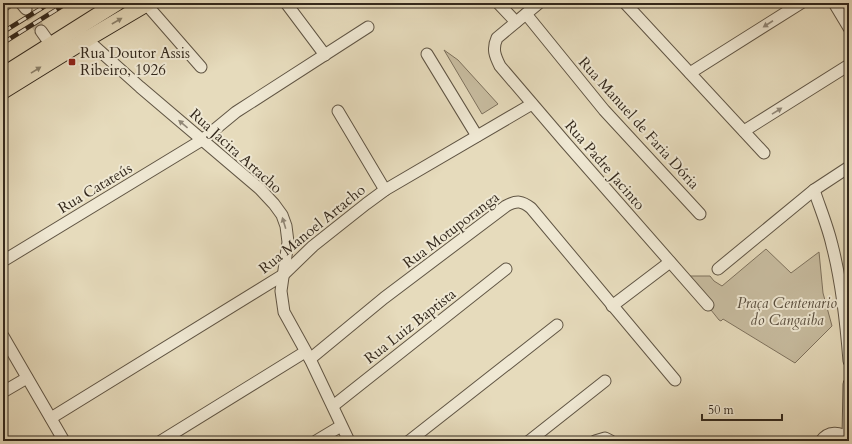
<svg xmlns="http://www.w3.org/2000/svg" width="852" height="444" font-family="Cardo,serif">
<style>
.green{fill:#c8bda1;stroke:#7e725e}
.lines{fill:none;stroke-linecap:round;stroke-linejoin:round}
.minor-tunnel{stroke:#c2b79c;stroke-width:11;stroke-dasharray:11 5.5;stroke-linecap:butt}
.minor-casing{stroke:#605544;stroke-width:13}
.major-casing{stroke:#33281c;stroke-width:17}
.minor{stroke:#efe8d3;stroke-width:11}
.major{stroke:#e6dbbc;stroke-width:15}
.rail-casing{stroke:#33281c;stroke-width:4.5}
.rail{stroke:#efe8d3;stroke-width:3;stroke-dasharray:9;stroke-linecap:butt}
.oneway{fill:#8c826c}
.oneway2{fill:#918878}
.poi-dot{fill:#8f2418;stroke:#efe8d3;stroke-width:1.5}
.labels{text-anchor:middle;stroke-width:4;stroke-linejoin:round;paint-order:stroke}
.poi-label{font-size:15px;fill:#33281c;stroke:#efe8d3;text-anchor:start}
.street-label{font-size:15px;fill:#33281c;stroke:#efe8d3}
.park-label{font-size:15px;font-style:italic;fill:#584d3d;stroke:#efe8d3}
</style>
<rect width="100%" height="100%" fill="#e6dbbc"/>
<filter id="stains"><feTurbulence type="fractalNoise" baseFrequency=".005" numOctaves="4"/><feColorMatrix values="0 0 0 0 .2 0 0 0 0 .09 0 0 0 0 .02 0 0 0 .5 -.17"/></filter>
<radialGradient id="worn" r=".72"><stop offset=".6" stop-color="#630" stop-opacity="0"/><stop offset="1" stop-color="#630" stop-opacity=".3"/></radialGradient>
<g class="green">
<polygon points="444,50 458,60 498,104 482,114"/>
<polygon points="766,249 791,273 819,252 823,293 832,326 795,363 723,319 721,321 719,320 699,295 687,276 710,276 714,281 722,286"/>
</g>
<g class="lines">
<polyline class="minor-tunnel" points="26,9 41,31"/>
<defs>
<g id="minor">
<polyline points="21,3 26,9"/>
<polyline points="286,3 325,55"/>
<polyline points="498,3 516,22"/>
<path d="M 539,3 L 497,38 C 492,49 495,56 500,66 L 565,142 L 708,305"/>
<polyline points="625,3 764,153"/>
<polyline points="834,3 849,28"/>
<polyline points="146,4 201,67"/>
<polyline points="3,6 7,3"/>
<polyline points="526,14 604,110 700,214"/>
<polyline points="41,31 51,45"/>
<polyline points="82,35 140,87 260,189 274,204 282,215 286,226 288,242 281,291 284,312 310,359 349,441"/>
<polyline points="427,54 477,136"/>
<polyline points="690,73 801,3"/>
<polyline points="338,111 385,190"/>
<polyline points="744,131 849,65"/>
<path d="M 814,190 C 820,208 828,227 832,245 C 842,283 846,322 849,361"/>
<polyline points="3,261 202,140 236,112 368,27"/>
<polyline points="718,269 814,190 849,167"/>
<polyline points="612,306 670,262"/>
<polyline points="3,336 64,441"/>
<path d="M 310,359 L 384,298 L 506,206 C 517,200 522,201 531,208 L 675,380"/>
<polyline points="3,392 27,378"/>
<polyline points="333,406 506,269"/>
<polyline points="51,418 283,275 313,246 366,204 385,190 532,104"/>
<polyline points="848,438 849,384"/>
<polyline points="161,441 305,352"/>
<polyline points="316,441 341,426"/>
<polyline points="409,441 557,325"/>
<polyline points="529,441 605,381"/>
<polyline points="595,441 605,438 611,441"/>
<path d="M 821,441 C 828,431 840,431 849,439"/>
</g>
<g id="major">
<polyline points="3,75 117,3"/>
<polyline points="3,91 87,39 148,3"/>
</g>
</defs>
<use href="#minor" class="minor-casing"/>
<use href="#major" class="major-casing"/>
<use href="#minor" class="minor"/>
<use href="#major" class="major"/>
<defs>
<g id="rail">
<polyline points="3,32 50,3"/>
<polyline points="3,43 67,3"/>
</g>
</defs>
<use href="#rail" class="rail-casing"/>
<use href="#rail" class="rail"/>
</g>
<defs><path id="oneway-solid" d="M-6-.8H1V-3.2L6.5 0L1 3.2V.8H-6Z"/></defs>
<g class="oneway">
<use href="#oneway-solid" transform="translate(117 21) rotate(-30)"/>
<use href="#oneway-solid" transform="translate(36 70) rotate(-32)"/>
</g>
<g class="oneway2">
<use href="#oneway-solid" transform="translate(768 24) rotate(147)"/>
<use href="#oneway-solid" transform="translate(777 111) rotate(-32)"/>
<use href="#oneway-solid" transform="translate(183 124) rotate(-140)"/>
<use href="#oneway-solid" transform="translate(284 223) rotate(-107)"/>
</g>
<rect class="poi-dot" x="68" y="58" width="8" height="8" rx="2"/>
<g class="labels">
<g class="poi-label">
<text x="80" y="58">Rua Doutor Assis<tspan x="80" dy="17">Ribeiro, 1926</tspan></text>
</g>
<g class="street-label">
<text transform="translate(639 123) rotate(48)" y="5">Rua Manuel de Faria Dória</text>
<text transform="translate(236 151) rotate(42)" y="5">Rua Jacira Artacho</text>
<text transform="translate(605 165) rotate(49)" y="5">Rua Padre Jacinto</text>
<text transform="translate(95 188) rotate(-31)" y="5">Rua Catateús</text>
<text transform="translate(312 229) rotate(-39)" y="5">Rua Manoel Artacho</text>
<text transform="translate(451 230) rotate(-37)" y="5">Rua Motuporanga</text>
<text transform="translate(410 326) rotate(-38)" y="5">Rua Luiz Baptista</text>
</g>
<g class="park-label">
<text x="787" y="308">Praça Centenario<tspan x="787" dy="17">do Cangaiba</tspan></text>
</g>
</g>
<rect width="852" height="444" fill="none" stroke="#e6dbbc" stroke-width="16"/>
<rect x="4" y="4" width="844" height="436" fill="none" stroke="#33281c" stroke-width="2"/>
<rect x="8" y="8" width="836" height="428" fill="none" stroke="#33281c"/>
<path d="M702 414v6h80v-6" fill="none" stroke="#33281c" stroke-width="2"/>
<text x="708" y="414" font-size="12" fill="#33281c" stroke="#efe8d3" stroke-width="3" paint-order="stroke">50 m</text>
<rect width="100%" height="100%" filter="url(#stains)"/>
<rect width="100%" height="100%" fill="url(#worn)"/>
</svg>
